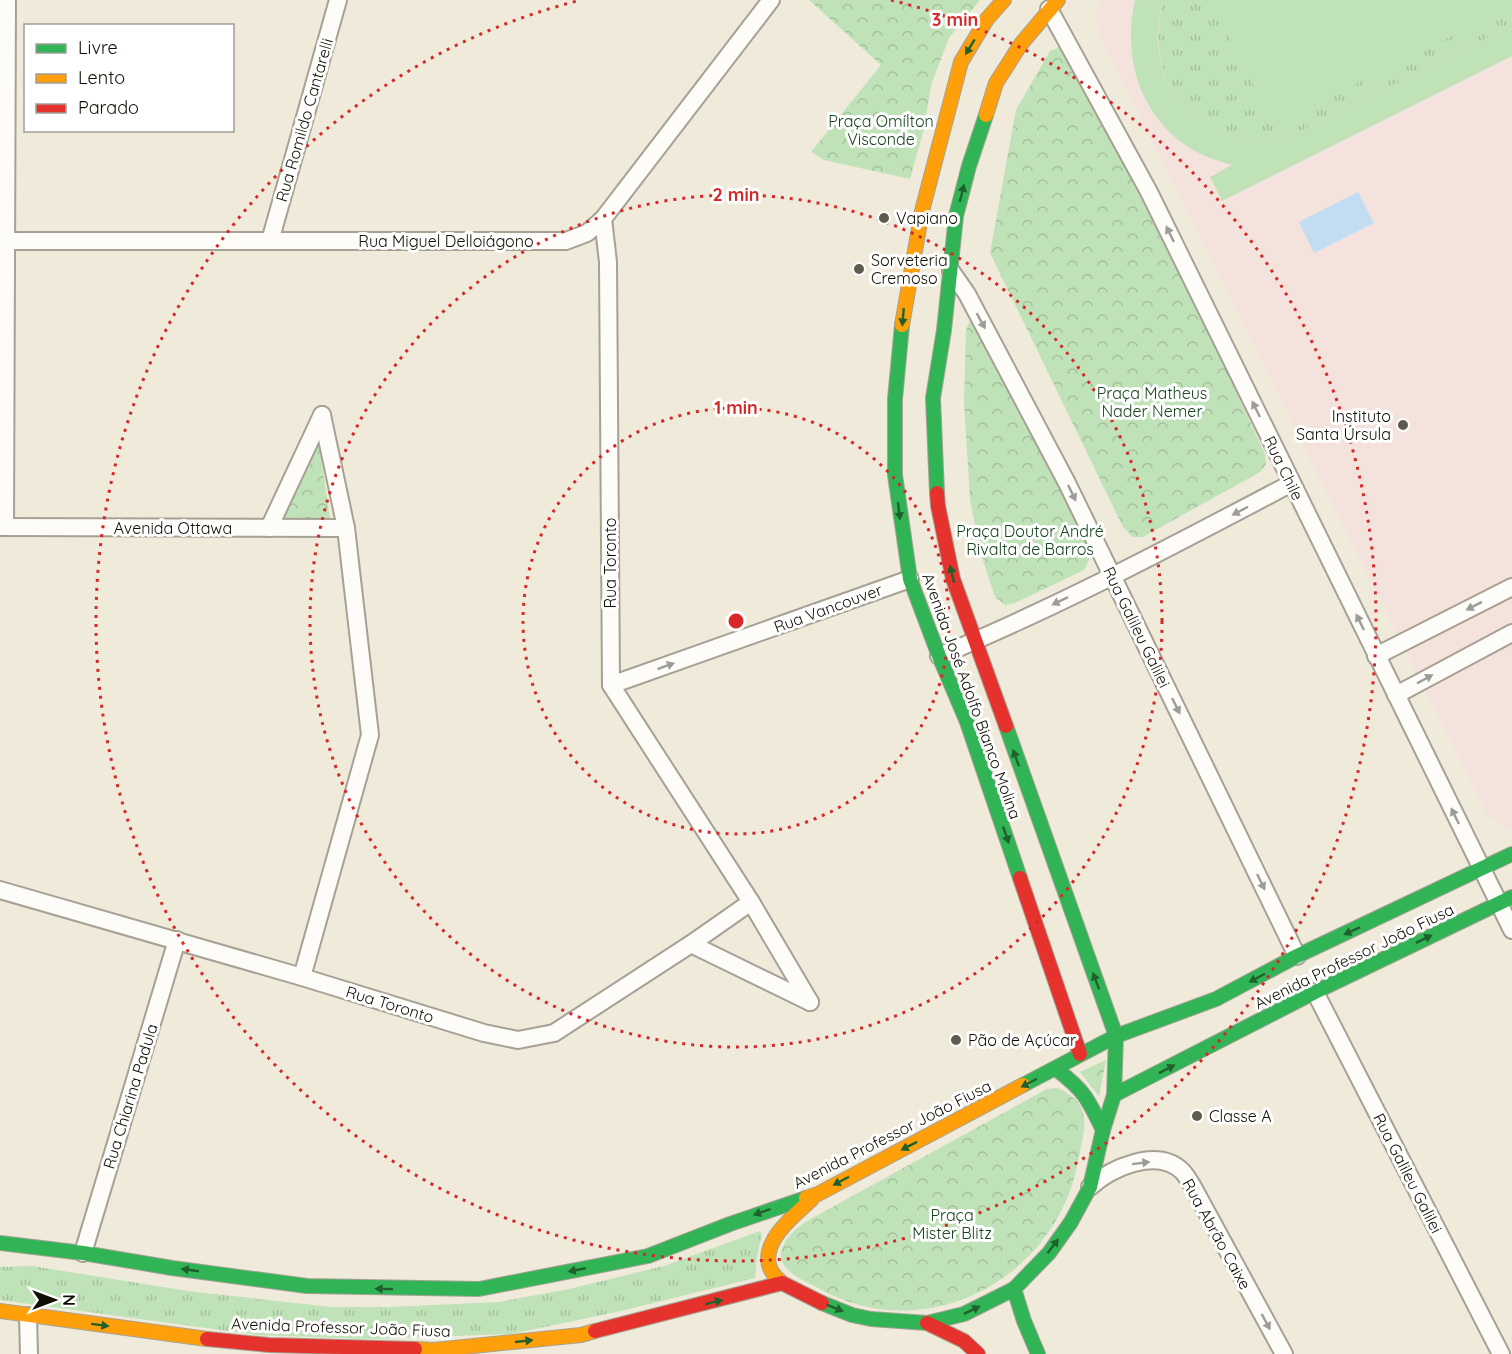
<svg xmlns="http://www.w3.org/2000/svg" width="1512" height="1354" font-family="Quicksand,sans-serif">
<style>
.education{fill:#f4e3dd}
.grass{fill:url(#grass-tufts)}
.forest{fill:url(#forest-crowns)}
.garden{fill:#c0e2b8}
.water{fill:#c2ddf2}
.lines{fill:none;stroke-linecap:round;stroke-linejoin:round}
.street-casing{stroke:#a6a194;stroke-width:20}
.fast-casing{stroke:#a6a194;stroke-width:16}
.slow-casing{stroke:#a6a194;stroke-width:16}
.jam-casing{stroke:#a6a194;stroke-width:16}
.street{stroke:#fdfcf9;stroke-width:16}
.fast{stroke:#30b455;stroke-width:14}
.slow{stroke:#ff9f0a;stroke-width:14}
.jam{stroke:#e5322d;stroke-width:14}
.oneway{fill:#20602c}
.oneway2{fill:#9e9c97}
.ring{fill:none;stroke:#d62828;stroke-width:3;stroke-dasharray:3 6}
.poi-dot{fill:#5e5a4e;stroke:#fff;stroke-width:2}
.labels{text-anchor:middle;stroke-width:6;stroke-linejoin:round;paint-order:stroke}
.street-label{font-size:16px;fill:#100d03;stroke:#fff}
.park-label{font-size:16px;fill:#15451c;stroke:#fff}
.poi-label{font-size:16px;fill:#100d03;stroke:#fff;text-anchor:start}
.centre{fill:#d62828;stroke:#fff;stroke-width:3}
.ring-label{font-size:18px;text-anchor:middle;font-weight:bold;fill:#d62828;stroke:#fff;stroke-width:6;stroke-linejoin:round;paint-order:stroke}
</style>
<defs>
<pattern id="grass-tufts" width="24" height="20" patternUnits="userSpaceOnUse" patternTransform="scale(1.5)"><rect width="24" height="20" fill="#c0e2b8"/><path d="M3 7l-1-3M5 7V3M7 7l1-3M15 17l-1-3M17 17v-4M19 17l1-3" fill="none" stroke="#a4c19d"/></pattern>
<pattern id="forest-crowns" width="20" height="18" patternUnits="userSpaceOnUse" patternTransform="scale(1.5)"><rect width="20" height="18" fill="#c0e2b8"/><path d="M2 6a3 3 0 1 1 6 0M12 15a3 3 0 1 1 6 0" fill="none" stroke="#a4c19d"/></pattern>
</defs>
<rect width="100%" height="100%" fill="#efead9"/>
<polygon class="education" points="1101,0 1512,0 1512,831 1487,815 1099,34 1095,14"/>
<g class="grass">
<path d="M 1163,0 L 1512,0 L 1512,20 L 1499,32 L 1287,138 C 1199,151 1141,86 1163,0 Z"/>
<polygon points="760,1231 762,1234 757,1256 755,1278 621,1311 511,1334 372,1339 257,1335 0,1300 0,1267 32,1266 188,1291 331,1307 390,1307 499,1302 569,1289 664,1266"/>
</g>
<g class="forest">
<polygon points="809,0 980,0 949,38 931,85 924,129 910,179 824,160 811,152 881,65"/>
<polygon points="1060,47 1069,54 1219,355 1265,454 1266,464 1260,472 1143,537 1133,537 1123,527 990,253 1016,110 1050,51"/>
<polygon points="971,318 979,320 1089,544 1090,558 1084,570 1015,603 1005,605 995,597 981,554 970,500 964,402 966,330"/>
<polygon points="319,444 330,519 284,518"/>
<polygon points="1106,1060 1099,1096 1080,1072"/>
<path d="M 1058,1088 C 1093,1104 1085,1126 1079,1157 C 1059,1277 927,1350 818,1288 C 807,1282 786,1274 782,1261 C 777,1244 795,1229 807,1221 L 1047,1089 Z"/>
</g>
<g class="garden">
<path d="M 1163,0 C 1139,85 1201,151 1287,138 L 1499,32 L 1512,20 L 1512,56 L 1222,201 L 1210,177 L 1232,165 C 1219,161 1205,157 1193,150 C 1140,118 1122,58 1135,0 Z"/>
<polygon points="1212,0 1490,0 1497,14 1273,125"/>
</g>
<polygon class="water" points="1358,192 1374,223 1314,253 1299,222"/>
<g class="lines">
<defs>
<g id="street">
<polyline points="1049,9 1149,192 1512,930"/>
<polyline points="603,219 608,262 611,685 751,902 810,1002"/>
<polyline points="7,241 566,241 587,233 603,219 771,0"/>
<polyline points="270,241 338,0"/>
<polyline points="951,271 967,294 1067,483 1297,956"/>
<polyline points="0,527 346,528"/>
<polyline points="5,527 7,0"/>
<polyline points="269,528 322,415"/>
<path d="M 939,656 C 1060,606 1176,544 1292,483"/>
<polyline points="1376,656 1512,587"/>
<polyline points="611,685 910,579"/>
<polyline points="1396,695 1512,633"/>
<polyline points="0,890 302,977 484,1033 518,1040 554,1033 691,944 751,902"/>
<polyline points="691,944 810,1002"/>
<polyline points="302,977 370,735 346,528 322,415"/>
<polyline points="1315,992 1501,1354"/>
<path d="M 1090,1187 C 1111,1168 1157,1147 1182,1171 C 1186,1175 1190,1182 1193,1187 L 1284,1354"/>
<polyline points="83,1253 177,940"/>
<polyline points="28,1316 29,1354"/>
</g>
<g id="fast">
<polyline points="902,325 895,399 895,475 910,579 939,656 967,722 1020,878"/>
<polyline points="937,493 933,398 944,330 956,216 969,166 986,115"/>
<path d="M 1056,1069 C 1084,1090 1088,1099 1103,1130"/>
<polyline points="1023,1085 1116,1036 1216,999 1297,956 1512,854"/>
<polyline points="1114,1095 1315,992 1512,897"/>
<polyline points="0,1243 83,1253 172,1268 307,1286 479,1289 648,1256 730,1224 806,1198"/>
<polyline points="1014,1289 1024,1321 1038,1354"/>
<polyline points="822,1303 852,1315 871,1319 927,1323 964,1314 1014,1289 1049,1253 1071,1222 1090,1187 1103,1130 1114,1095 1116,1036 1006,726"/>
</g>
<g id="slow">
<polyline points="986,115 996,83 1021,44 1058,0"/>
<polyline points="902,325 922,211 961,62 987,19 1004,0"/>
<polyline points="806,1198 818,1194 1023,1085"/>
<path d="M 782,1283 C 778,1279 772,1274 770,1268 C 760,1241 795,1215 812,1199"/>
<polyline points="0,1311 207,1339"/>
<polyline points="415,1349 434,1350 581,1335 595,1331"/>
</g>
<g id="jam">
<polyline points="937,493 938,506 953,579 1006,726"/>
<polyline points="1020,878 1080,1054"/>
<polyline points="927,1323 964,1341 978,1354"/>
<polyline points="595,1331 782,1283 822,1303"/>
<polyline points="207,1339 269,1345 415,1349"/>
</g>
</defs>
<use href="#street" class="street-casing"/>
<use href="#fast" class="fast-casing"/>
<use href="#slow" class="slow-casing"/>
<use href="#jam" class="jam-casing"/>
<use href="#street" class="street"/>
<use href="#fast" class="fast"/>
<use href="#slow" class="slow"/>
<use href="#jam" class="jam"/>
</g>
<defs><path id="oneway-solid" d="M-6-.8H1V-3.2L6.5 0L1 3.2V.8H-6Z" transform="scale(1.5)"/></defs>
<g class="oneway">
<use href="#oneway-solid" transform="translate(970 47) rotate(121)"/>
<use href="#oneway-solid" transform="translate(962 193) rotate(-76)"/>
<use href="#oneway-solid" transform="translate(903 317) rotate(95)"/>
<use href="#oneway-solid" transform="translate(899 511) rotate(83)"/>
<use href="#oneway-solid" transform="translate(952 574) rotate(-104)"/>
<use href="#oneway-solid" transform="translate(1016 758) rotate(-110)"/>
<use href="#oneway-solid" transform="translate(1006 835) rotate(71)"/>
<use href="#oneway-solid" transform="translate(1352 931) rotate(155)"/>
<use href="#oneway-solid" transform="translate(1424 939) rotate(-26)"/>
<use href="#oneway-solid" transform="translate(1257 978) rotate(152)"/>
<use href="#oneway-solid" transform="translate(1096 981) rotate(-110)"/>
<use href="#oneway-solid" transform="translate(1167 1069) rotate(-27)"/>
<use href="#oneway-solid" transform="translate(1029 1083) rotate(152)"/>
<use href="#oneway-solid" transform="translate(909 1146) rotate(153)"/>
<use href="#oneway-solid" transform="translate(841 1181) rotate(152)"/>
<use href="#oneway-solid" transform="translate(762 1212) rotate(161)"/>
<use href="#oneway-solid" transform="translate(1053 1246) rotate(-53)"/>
<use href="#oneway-solid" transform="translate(190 1270) rotate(-172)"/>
<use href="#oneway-solid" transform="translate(577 1270) rotate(169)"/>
<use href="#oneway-solid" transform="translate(384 1289) rotate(-179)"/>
<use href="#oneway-solid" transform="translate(714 1302) rotate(-14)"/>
<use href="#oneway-solid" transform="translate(835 1308) rotate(22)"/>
<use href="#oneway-solid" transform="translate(972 1310) rotate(-26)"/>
<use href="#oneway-solid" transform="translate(100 1325) rotate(7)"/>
<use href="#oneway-solid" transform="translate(524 1341) rotate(-6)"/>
</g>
<g class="oneway2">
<use href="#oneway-solid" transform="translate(1170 234) rotate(-116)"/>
<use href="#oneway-solid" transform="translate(981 321) rotate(61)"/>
<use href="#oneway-solid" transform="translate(1256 409) rotate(-116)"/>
<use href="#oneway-solid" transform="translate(1072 493) rotate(64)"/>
<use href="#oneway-solid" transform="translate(1240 511) rotate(152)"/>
<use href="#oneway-solid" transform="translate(1060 601) rotate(154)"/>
<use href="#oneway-solid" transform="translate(1474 606) rotate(153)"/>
<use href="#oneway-solid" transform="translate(1360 622) rotate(-116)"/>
<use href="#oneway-solid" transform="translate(666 666) rotate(-20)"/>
<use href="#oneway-solid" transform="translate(1425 679) rotate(-29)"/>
<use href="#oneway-solid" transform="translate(1176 706) rotate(64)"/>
<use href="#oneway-solid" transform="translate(1455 816) rotate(-116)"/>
<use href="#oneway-solid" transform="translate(1261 882) rotate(64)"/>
<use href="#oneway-solid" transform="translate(1141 1163) rotate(-7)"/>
<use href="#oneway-solid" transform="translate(1266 1322) rotate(62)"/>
</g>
<g class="ring">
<circle cx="736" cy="621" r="213"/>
<circle cx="736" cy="621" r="426"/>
<path d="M891 0A640 640 0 1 1 581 0"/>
</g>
<g class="poi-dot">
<circle cx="884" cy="218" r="6"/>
<circle cx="859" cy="269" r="6"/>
<circle cx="1403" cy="425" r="6"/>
<circle cx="956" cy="1040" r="6"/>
<circle cx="1197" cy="1116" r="6"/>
</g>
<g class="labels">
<g class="street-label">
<text transform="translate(304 120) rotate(-74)" y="6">Rua Romildo Cantarelli</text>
<text x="446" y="247">Rua Miguel Delloiágono</text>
<text transform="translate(1284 468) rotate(64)" y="6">Rua Chile</text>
<text x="173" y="534">Avenida Ottawa</text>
<text transform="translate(610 563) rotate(-90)" y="6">Rua Toronto</text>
<text transform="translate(828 608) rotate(-20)" y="6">Rua Vancouver</text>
<text transform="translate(1137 627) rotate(64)" y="6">Rua Galileu Galilei</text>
<text transform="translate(972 696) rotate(70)" y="6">Avenida José Adolfo Bianco Molina</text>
<text transform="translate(1354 956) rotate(-26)" y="6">Avenida Professor João Fiusa</text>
<text transform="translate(390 1004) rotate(17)" y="6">Rua Toronto</text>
<text transform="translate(130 1096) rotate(-73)" y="6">Rua Chiarina Padula</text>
<text transform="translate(892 1134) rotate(-27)" y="6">Avenida Professor João Fiusa</text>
<text transform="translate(1408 1173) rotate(63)" y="6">Rua Galileu Galilei</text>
<text transform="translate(1217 1234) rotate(61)" y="6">Rua Abrão Caixe</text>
<text transform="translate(341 1327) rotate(2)" y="6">Avenida Professor João Fiusa</text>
</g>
<g class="park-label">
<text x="881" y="127">Praça Omílton<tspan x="881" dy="18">Visconde</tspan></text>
<text x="1152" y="399">Praça Matheus<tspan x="1152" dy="18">Nader Nemer</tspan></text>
<text x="1030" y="537">Praça Doutor André<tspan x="1030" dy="18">Rivalta de Barros</tspan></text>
<text x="952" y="1221">Praça<tspan x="952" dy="18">Mister Blitz</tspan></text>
</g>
<g class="poi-label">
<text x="896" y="224">Vapiano</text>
<text x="871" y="266">Sorveteria<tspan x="871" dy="18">Cremoso</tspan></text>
<text x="1391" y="422" text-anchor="end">Instituto<tspan x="1391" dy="18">Santa Úrsula</tspan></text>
<text x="968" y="1046">Pão de Açúcar</text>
<text x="1209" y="1122">Classe A</text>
</g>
</g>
<circle cx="736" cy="621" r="9" class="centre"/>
<g class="ring-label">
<text x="955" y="26">3 min</text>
<text x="736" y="201">2 min</text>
<text x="736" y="414">1 min</text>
</g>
<rect x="24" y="24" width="210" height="108" fill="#ffffff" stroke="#9f9e9a" stroke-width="1.5"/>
<rect x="36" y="44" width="30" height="9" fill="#30b455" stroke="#9f9e9a" stroke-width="1.5"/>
<text x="78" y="54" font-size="18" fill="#100d03">Livre</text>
<rect x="36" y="74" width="30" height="9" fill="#ff9f0a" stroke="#9f9e9a" stroke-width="1.5"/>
<text x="78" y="84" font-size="18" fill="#100d03">Lento</text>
<rect x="36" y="104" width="30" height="9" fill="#e5322d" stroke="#9f9e9a" stroke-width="1.5"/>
<text x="78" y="114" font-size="18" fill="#100d03">Parado</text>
<g transform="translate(54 1300) rotate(90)" stroke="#ffffff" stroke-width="4.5" paint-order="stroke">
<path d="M0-4.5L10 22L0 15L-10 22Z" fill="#100d03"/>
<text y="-9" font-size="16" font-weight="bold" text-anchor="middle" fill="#100d03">N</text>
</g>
</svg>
